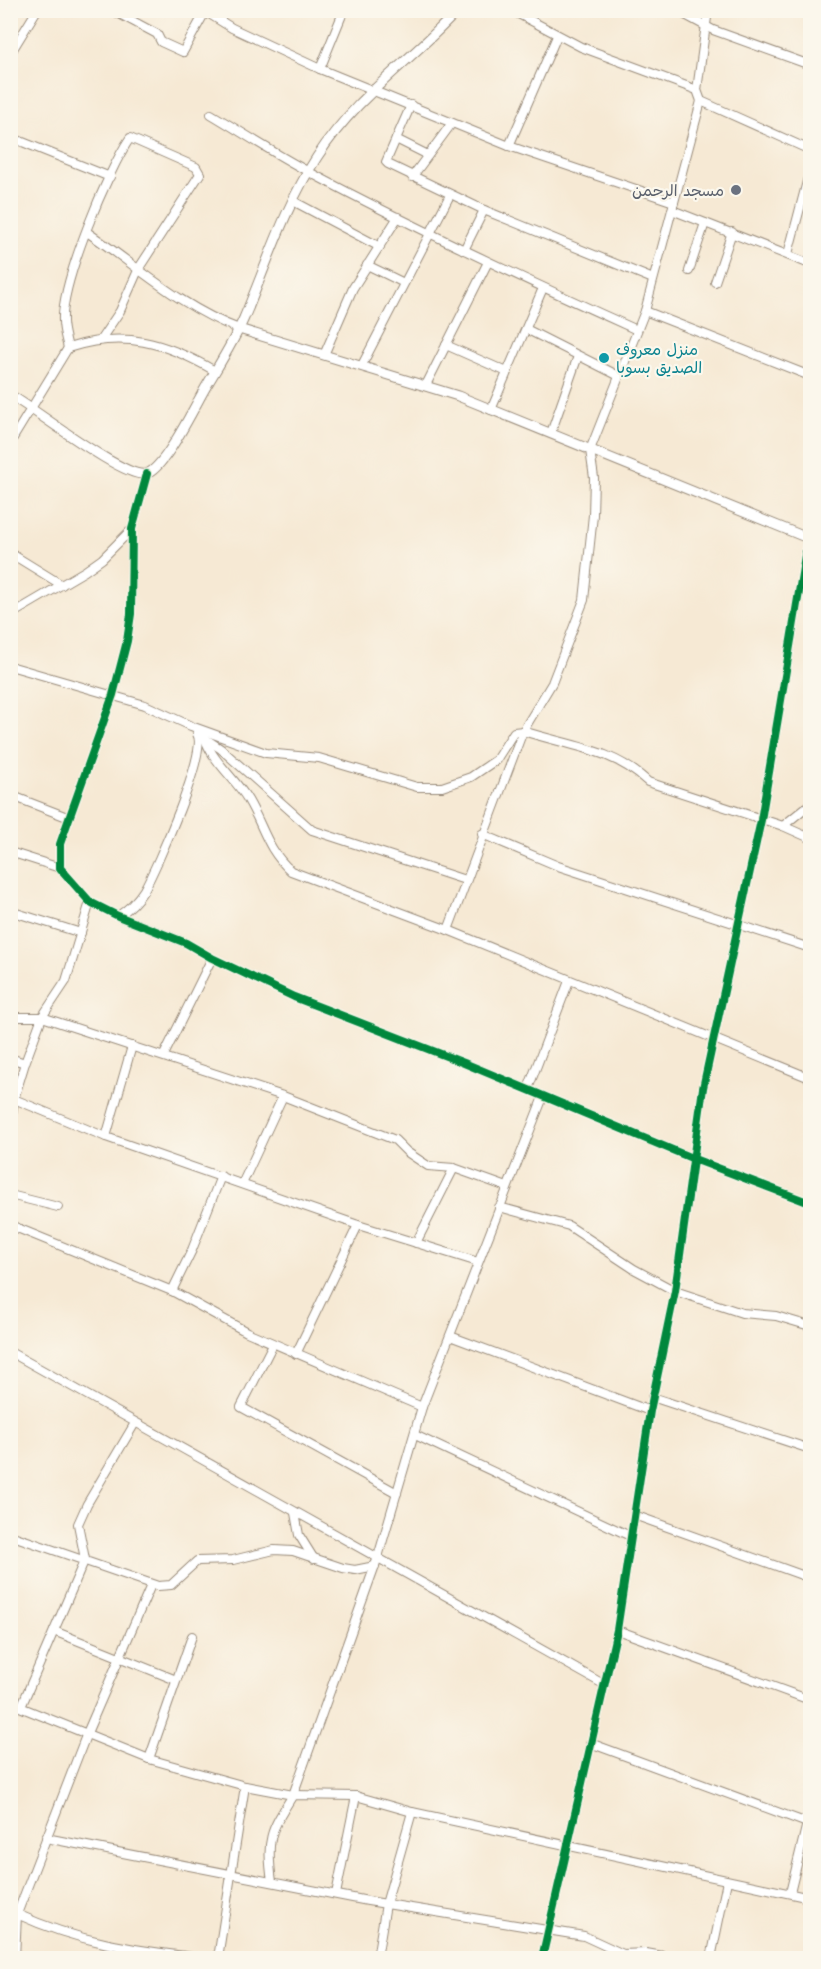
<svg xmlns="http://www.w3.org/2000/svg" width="821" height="1969" font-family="'Playpen Sans','Playpen Sans Arabic',sans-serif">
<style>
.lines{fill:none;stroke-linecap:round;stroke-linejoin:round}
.minor-casing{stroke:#988a79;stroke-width:10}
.tertiary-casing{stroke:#988a79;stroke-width:11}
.minor{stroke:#fff;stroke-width:8}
.tertiary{stroke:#fff;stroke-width:9}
.cycleway-casing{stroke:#fbf7ec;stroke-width:11}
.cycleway{stroke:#00873e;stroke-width:8}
.worship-dot{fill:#6b7280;stroke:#fbf7ec;stroke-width:2}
.culture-dot{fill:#0f9aa8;stroke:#fbf7ec;stroke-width:2}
.labels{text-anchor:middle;stroke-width:4.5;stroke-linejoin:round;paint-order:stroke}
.worship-label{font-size:16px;fill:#5b616d;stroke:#fbf7ec;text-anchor:end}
.culture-label{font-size:16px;fill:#0d838f;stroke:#fbf7ec;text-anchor:start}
</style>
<rect width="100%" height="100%" fill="#fbf7ec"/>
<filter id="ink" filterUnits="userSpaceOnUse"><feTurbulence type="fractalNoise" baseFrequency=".0167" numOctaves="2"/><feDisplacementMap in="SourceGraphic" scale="12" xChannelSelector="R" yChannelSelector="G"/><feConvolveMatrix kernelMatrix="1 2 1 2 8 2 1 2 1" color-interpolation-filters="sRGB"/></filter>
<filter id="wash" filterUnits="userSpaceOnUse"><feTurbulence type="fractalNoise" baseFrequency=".008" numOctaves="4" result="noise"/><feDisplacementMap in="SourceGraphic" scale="24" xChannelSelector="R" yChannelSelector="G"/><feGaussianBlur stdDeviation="1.35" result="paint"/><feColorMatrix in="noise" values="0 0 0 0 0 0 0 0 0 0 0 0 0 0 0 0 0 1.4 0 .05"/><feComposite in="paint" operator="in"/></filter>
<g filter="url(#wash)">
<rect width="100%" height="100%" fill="#f6e9d4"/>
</g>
<g filter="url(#ink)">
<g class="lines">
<defs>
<g id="minor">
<polyline points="112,10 157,34 161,42 183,52 205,12"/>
<polyline points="203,10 232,28 320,69 509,146 674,202"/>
<polyline points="511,10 581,47 697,90"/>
<polyline points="676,10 713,30 810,65"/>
<polyline points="10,54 37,10"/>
<polyline points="320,69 344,10"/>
<polyline points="701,101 810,150"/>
<polyline points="411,105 396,139 428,155"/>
<path d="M 211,114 C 243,133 275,154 309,172 C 416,229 526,280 637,330"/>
<polyline points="10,137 110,177"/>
<polyline points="396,139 386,162 388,164 484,210 653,279"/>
<polyline points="509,146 557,36"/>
<polyline points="412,177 452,123"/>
<polyline points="293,201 380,247"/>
<polyline points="672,210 810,264"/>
<path d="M 87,232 C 137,266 182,308 239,329"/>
<polyline points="464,250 484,210"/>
<polyline points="788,254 810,170"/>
<polyline points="367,265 404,283"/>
<polyline points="689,271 705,223"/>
<polyline points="715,282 732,232"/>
<polyline points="645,311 810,376"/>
<polyline points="526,329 619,376"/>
<polyline points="446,345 507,372"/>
<path d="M 68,348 C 66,339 63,330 63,321 C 61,283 108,170 130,138 L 196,167 L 200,174 L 139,268 L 120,311 L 101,339"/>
<polyline points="324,355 353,288 398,217"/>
<polyline points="362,365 450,195"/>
<polyline points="426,385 488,262"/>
<polyline points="491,410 543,288"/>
<polyline points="551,433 578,356"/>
<path d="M 10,443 L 68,348 C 124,330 165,342 215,371"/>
<polyline points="147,474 132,529 131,614 127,641 113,695 60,844 60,868 90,902 118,916 186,943 212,958 294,997 464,1063 694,1159 810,1203"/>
<polyline points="10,553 62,585"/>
<polyline points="10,615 85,571 102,559 132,529"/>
<path d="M 10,666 L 145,705 L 191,726 L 266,753 L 319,758 L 417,787 L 442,787 L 471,777 L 496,760 L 514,732 L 523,731 C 569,746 612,748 648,782 L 783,826 L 810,838"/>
<path d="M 199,736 L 205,739 C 213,762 236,779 248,800 C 264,827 266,848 291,871 L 448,930 L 810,1078"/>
<polyline points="206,739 221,749 312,830 465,880"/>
<polyline points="10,795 67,817"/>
<polyline points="783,826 810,804"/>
<polyline points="482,834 558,866 810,948"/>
<polyline points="10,852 60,868"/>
<polyline points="10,911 81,933"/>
<path d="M 118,916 C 129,909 137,901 144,890 C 156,868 209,751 197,734"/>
<polyline points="448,930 523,731 552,683 584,600 593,515 594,478 590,450 645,311 701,101 697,90 708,10"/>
<polyline points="10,1017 42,1017 283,1096 395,1140 407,1152 428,1166 454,1168 507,1187"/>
<polyline points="164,1055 212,958"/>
<polyline points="10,1058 25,1063"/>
<polyline points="528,1089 569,981"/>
<polyline points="14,1099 106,1137 358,1225 478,1262"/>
<polyline points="10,1130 14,1099 25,1063 42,1017 66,981 90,902"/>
<polyline points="106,1137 132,1046"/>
<polyline points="243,1182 283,1096"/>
<polyline points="10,1195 58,1207"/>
<polyline points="499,1207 569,1226 634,1269 675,1291 742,1313 776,1316 810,1326"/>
<polyline points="10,1225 172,1291 247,1332 422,1407"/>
<polyline points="416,1243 454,1168"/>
<polyline points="172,1291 192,1250 221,1176"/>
<polyline points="450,1336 650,1411"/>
<polyline points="273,1344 241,1407 397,1493"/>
<polyline points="10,1352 605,1685"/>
<polyline points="296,1354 358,1225"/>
<polyline points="652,1397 810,1449"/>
<polyline points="415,1435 630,1536"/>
<polyline points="295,1513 299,1535 314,1559"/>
<polyline points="634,1515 810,1578"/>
<polyline points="10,1535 158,1586 171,1585 197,1561 233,1560 274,1550 293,1551 343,1568 355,1570 375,1566"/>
<polyline points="617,1630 810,1700"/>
<polyline points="54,1631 176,1680"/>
<polyline points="10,1703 149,1759 245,1786 293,1795 378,1557 422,1407 543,1097"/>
<polyline points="21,1707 85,1559 78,1524 87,1504 135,1423"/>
<polyline points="590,1743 810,1824"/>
<polyline points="149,1759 192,1636"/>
<polyline points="46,1838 368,1901 584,1936 623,1954 646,1953 674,1958"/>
<path d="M 272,1882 C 266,1838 270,1832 293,1795 L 356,1796 L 412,1812 L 810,1898"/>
<polyline points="790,1893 810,1811"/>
<polyline points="336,1894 356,1796"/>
<polyline points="10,1911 17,1914 87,1733 151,1585"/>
<path d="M 15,1958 L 17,1914 C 78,1942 133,1950 199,1958"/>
<polyline points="218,1958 245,1786"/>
<polyline points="377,1958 386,1904 412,1812"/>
<polyline points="542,1958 617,1630 650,1411 675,1291 703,1088 761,820 808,538"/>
<polyline points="711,1958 727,1881"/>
</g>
<g id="tertiary">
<polyline points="239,329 458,396 810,539"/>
<path d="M 10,395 C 35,409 124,479 146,474 C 165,469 196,403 207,385 C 220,363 234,341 244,318 C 267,264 285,206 317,157 C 356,96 410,62 458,10"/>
</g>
</defs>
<use href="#minor" class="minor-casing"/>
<use href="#tertiary" class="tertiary-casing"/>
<use href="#minor" class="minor"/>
<use href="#tertiary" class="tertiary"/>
<defs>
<g id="cycleway">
<polyline points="147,474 132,529 131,614 127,641 113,695 60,844 60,868 90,902 118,916 186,943 212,958 294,997 464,1063 694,1159 810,1203"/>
<polyline points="542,1958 617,1630 650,1411 675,1291 703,1088 761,820 808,538"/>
</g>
</defs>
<use href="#cycleway" class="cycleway-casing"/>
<use href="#cycleway" class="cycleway"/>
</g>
</g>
<circle class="worship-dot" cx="736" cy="190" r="6"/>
<circle class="culture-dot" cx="604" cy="358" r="6"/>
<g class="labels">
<g class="worship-label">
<text x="724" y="196">مسجد الرحمن</text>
</g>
<g class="culture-label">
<text x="616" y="355">منزل معروف<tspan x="616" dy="18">الصديق بسوبا</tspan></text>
</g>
</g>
<rect width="821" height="1969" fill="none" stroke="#fbf7ec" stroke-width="36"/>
</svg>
